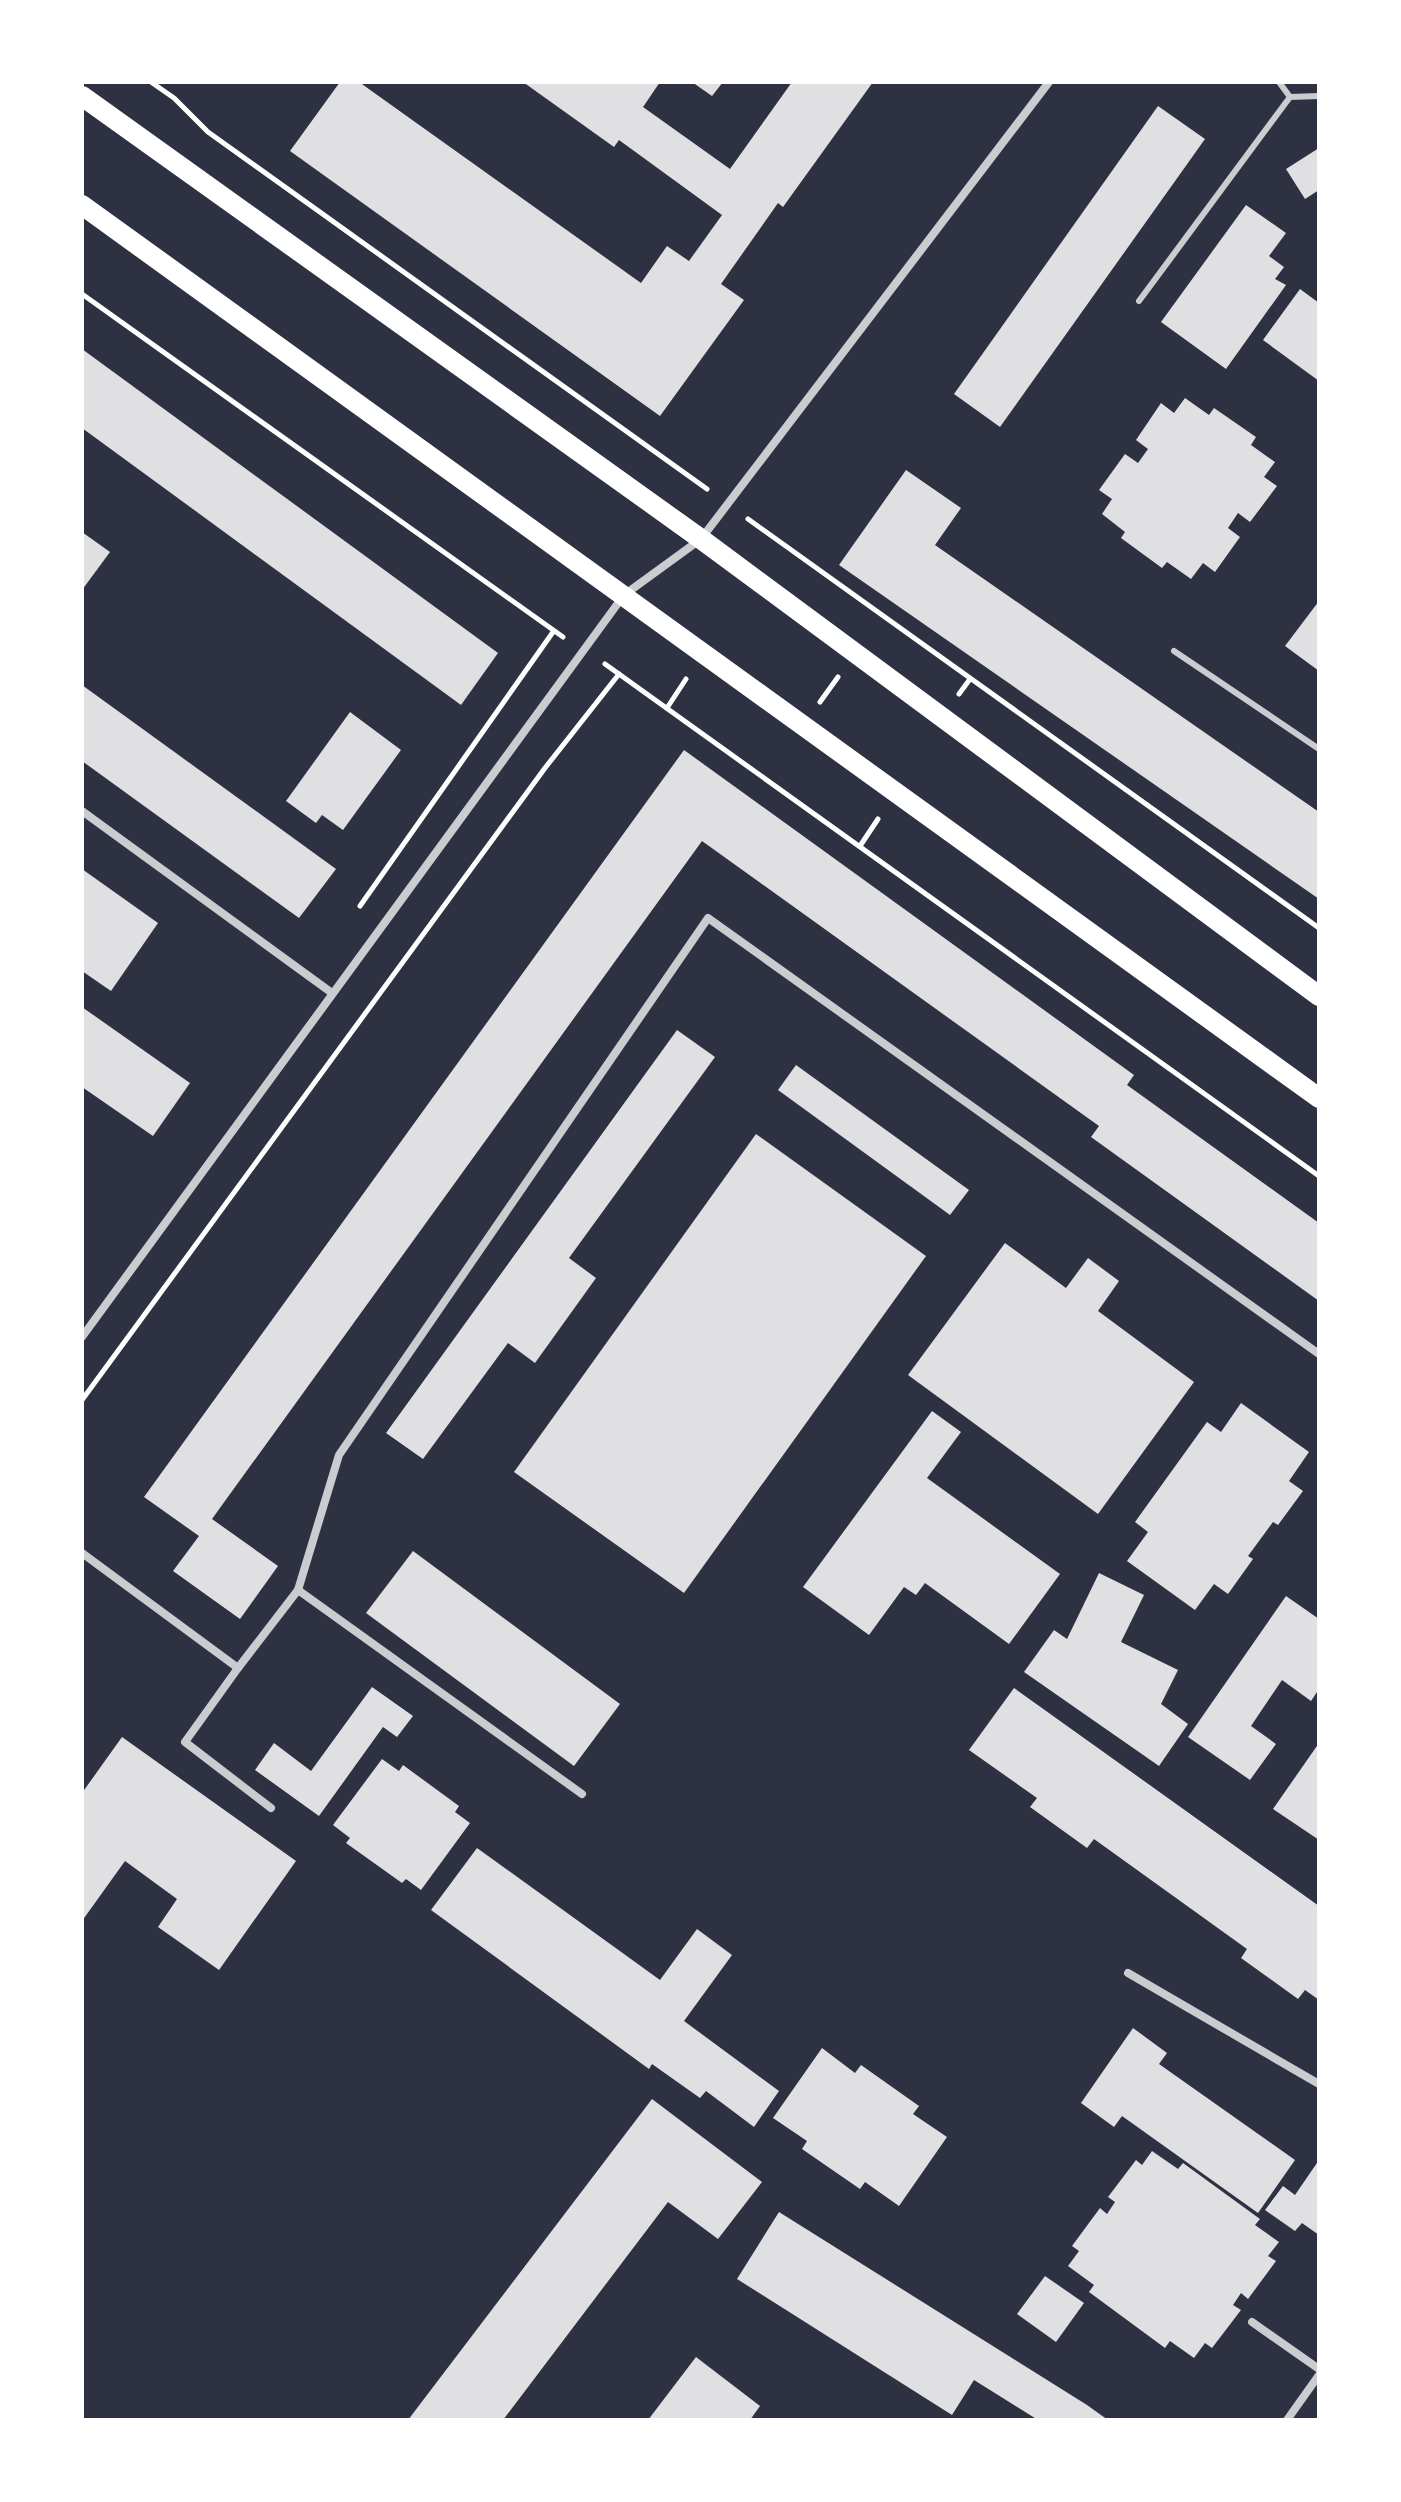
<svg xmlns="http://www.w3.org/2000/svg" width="1401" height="2502" font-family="'Alegreya Sans',sans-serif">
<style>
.building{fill:#e0e0e3}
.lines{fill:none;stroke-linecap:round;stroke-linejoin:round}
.path{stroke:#fff;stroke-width:5}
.service{stroke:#caccd0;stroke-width:6}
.minor{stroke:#caccd0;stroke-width:8}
.primary{stroke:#fff;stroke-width:20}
</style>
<rect width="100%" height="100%" fill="#2d3142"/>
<g class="building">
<polygon points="340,82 359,82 641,283 667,246 689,261 722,215 619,140 614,147 523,82 660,82 643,107 730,169 792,82 873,82 783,207 778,203 721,284 744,300 660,416 290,151"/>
<polygon points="692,82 723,82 712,96"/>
<polygon points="1158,106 1205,139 1000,427 954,394"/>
<polygon points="1319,148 1319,190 1305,199 1286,169"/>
<polygon points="1246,205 1286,233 1269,256 1284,267 1275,279 1286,285 1226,369 1161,322"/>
<polygon points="1300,289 1319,303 1319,381 1263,340"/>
<polygon points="82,349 498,653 461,705 82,428"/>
<polygon points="1185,398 1209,415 1214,408 1256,437 1251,445 1275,462 1264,477 1277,486 1250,522 1238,513 1228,528 1240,537 1215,572 1203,563 1191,579 1167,562 1162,568 1121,538 1125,532 1102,514 1112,499 1099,490 1125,454 1138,463 1148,449 1136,440 1161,403 1174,413"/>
<polygon points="906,470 961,508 935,545 1319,812 1319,899 839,565"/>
<polygon points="82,532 110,552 82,590"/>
<polygon points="1319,601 1319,671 1285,646"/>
<polygon points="82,685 336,869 299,918 82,761"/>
<polygon points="350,712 401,750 343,830 322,815 316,823 286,801"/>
<polygon points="684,750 1134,1075 1127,1085 1319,1223 1319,1301 1091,1137 1099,1126 702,841 212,1519 278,1566 240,1619 173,1571 199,1536 144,1497"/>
<polygon points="82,869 158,923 111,991 82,971"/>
<polygon points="82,1007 190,1083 153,1136 82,1087"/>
<polygon points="677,1030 715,1057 569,1258 596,1278 535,1363 508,1343 423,1459 386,1433"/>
<polygon points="796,1065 969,1190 950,1215 778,1090"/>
<polygon points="756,1134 926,1256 684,1593 514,1472"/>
<polygon points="1005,1243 1066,1288 1088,1258 1119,1281 1098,1311 1194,1382 1098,1514 908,1375"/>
<polygon points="1241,1403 1309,1452 1289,1481 1303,1491 1278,1525 1273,1522 1248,1556 1253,1559 1228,1594 1214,1584 1195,1610 1127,1561 1148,1532 1135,1522 1207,1422 1221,1432"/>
<polygon points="932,1411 961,1432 927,1478 1060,1574 1009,1644 925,1583 916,1595 904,1587 869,1635 803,1587"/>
<polygon points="413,1551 620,1704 574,1766 366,1613"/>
<polygon points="1099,1573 1144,1595 1121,1642 1178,1670 1161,1704 1188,1724 1159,1766 1024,1672 1054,1630 1067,1639"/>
<polygon points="1286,1596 1319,1619 1319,1689 1311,1701 1282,1680 1251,1726 1276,1744 1250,1780 1188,1737"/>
<polygon points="372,1687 413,1716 397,1737 383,1727 319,1816 255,1770 274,1743 311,1771"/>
<polygon points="1014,1688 1319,1906 1319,2000 1305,1990 1298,1999 1241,1958 1247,1949 1094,1839 1087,1848 1030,1807 1037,1798 969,1750"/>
<polygon points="122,1737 296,1861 219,1970 158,1927 177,1899 125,1861 82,1921 82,1793"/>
<polygon points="1319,1743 1319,1840 1273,1809"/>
<polygon points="382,1759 399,1771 403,1765 459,1806 455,1812 470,1823 421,1890 406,1879 402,1883 346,1843 350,1838 333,1825"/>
<polygon points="477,1848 660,1980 697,1929 732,1955 684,2021 779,2091 754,2127 706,2091 700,2098 652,2064 649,2069 431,1910"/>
<polygon points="1133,2028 1167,2053 1159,2064 1295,2160 1258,2213 1122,2116 1114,2127 1081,2103"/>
<polygon points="822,2048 855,2073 861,2065 919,2106 913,2114 947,2137 899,2206 865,2182 860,2189 802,2149 807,2141 773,2118"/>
<polygon points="652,2099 762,2182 718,2239 668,2202 503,2420 408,2420"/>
<polygon points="1152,2151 1178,2169 1183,2163 1260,2219 1255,2225 1279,2242 1268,2256 1276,2261 1248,2299 1241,2293 1233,2305 1241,2310 1212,2348 1205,2343 1194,2358 1170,2341 1165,2348 1089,2292 1094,2285 1068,2266 1079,2251 1072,2246 1100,2208 1107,2214 1115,2202 1108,2197 1136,2160 1142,2165"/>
<polygon points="1319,2160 1319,2235 1302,2223 1295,2231 1265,2210 1283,2186 1295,2195"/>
<polygon points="779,2212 1087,2405 1108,2420 1038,2420 974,2380 952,2415 737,2279"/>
<polygon points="1045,2276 1084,2303 1056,2342 1017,2314"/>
<polygon points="696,2357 760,2406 750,2420 648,2420"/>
</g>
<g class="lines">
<g class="path">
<polyline points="151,82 174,98 208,132 707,489"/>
<polyline points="82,294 563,637"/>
<polyline points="748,519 1319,928"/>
<polyline points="605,664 1319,1176"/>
<polyline points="959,694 970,679"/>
<polyline points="820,702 838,677"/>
<polyline points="667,708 686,679"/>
<polyline points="860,846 878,819"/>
<polyline points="360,906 553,632"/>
<polyline points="82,1400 545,768 619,674"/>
</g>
<g class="service">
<polyline points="1279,82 1290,97"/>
<polyline points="1139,301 1290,97 1319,96"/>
<polyline points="1174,651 1319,749"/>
</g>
<g class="minor">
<polyline points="82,811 332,993"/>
<polyline points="82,1337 624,595 701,539 1049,82"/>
<polyline points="82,1553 238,1668 298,1590 582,1794"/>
<polyline points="298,1590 339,1455 708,918 1319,1354"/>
<polyline points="238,1668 185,1742 271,1808"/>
<polyline points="1128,1973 1319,2084"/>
<polyline points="1252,2322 1319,2369"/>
<polyline points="1287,2420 1319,2375"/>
</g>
<g class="primary">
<polyline points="82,96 701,539 1319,996"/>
<polyline points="82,205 1319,1098"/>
</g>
</g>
<rect width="1401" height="2502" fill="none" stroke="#ffffff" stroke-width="168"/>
</svg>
